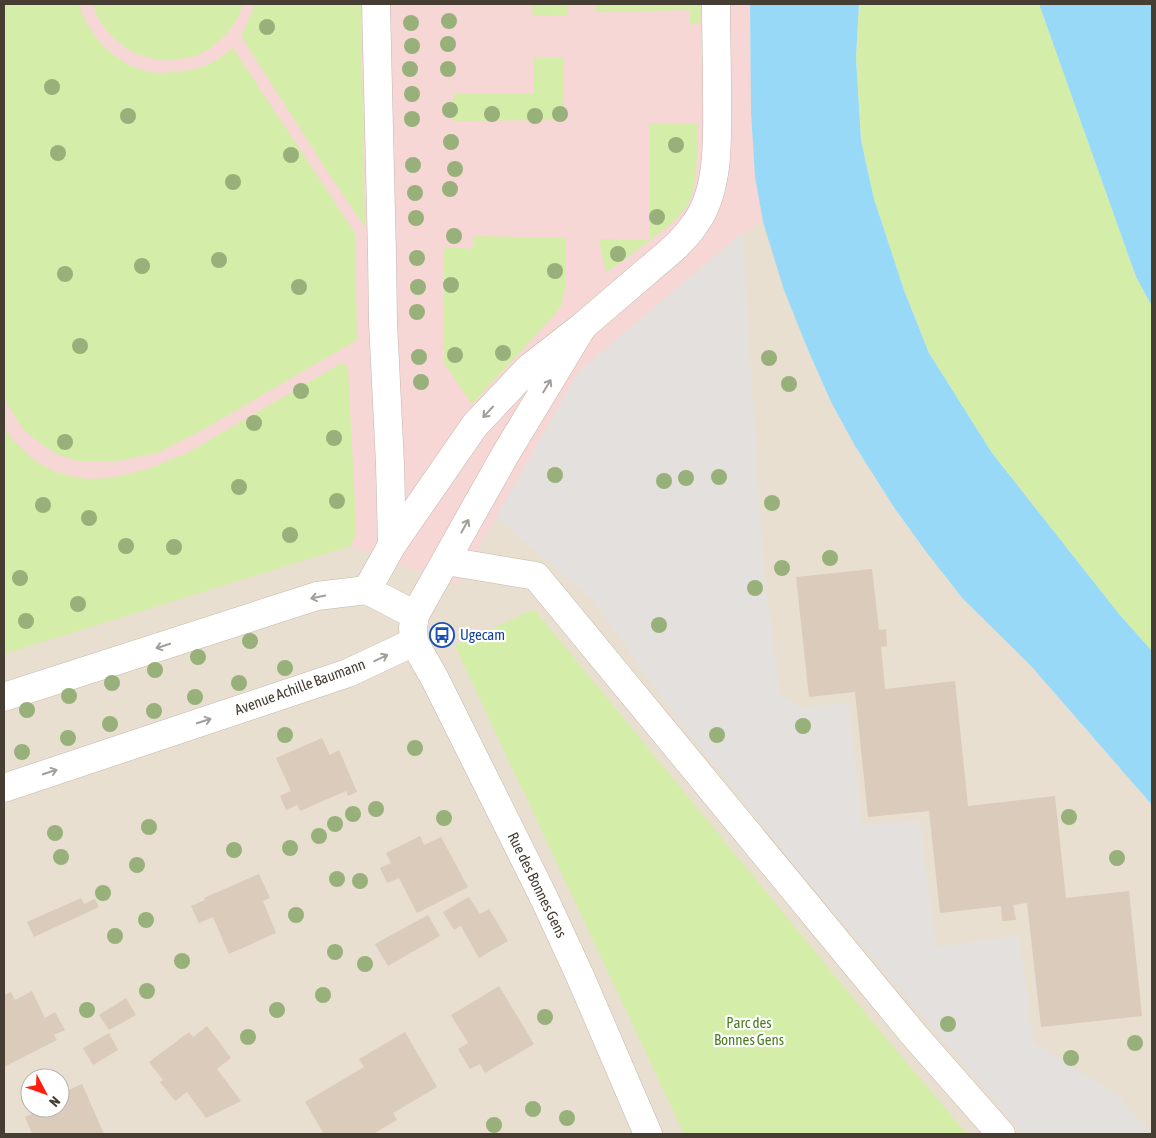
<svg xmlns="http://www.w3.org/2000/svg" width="1156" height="1138" font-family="'Asap Condensed',sans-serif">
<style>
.residential{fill:#e8dfd1;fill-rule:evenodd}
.medical{fill:#f6d7d5}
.green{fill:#d4eda8}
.parking{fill:#e4e0dd}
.water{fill:#99d9f8}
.building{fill:#dacbbb}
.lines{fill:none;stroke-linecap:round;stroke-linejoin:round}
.minor-casing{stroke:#c3b7a8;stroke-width:29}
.minor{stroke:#fff;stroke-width:28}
.tree{fill:#98b079}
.oneway{stroke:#a29e99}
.labels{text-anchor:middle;stroke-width:4.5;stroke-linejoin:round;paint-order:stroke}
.transit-label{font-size:15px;fill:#164399;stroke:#fff;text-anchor:start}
.street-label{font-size:15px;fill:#463d33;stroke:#fff}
.park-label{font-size:15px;fill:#4c7e21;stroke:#fff}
</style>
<rect width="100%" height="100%" fill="#f4ede4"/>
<path class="residential" d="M 4,4 L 750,4 L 751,113 L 755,177 L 763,222 L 808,350 L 831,402 L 855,446 L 895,509 L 927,553 L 963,599 L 1031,666 L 1152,805 L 1152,1134 L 4,1134 ZM 30,1078 L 60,1078 L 60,1108 L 30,1108 Z"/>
<polygon class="medical" points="4,4 750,4 751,113 755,177 763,222 742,233 578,372 458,585 350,546 4,654"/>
<g class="green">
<path d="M 4,4 L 79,4 C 89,39 121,70 158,73 C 163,74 169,72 174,72 C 185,71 197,70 207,65 C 217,61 225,54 233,48 L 355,233 L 357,340 L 197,433 L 157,453 L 113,462 L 83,462 L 59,455 L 41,444 L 24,430 L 10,409 L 4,396 Z"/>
<path d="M 93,4 L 243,4 C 240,11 238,19 233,25 C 226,35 216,45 205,51 C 198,56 188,58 179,59 C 151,62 130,55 110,34 C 102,26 96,15 93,4 Z"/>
<polygon points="255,4 361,4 365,227 329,174 241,36 249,19"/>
<polygon points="532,4 567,4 568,15 533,16"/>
<polygon points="595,4 701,4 700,24 689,24 689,10 595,12"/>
<polygon points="859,4 1039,4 1136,277 1152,306 1152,651 1119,614 992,453 929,353 904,290 874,199 861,140 856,58"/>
<polygon points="534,57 564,57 564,120 454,121 453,94 534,94"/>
<path d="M 649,123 L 697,124 C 696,147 699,176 691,197 C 684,216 665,229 650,240 C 635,252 622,262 606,272 L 599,239 L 650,240 Z"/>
<polygon points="474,236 565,238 565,289 561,306 555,314 472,404 444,363 444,247 472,249"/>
<polygon points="340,364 344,364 348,368 356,524 355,537 350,546 4,654 4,426 12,439 35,461 57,473 86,479 111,478 151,468 189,452"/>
<polygon points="534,609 890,1043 967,1134 684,1134 455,646"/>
</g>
<polygon class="parking" points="742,233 764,576 780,695 801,708 848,702 862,825 920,821 936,947 1019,935 1033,1042 1119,1096 1152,1134 1023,1134 800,872 672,712 593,600 496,517 578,372"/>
<g class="water">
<polygon points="750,4 859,4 856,58 861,140 874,199 904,290 929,353 992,453 1119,614 1152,651 1152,805 1031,666 963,599 927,553 895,509 855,446 831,402 808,350 784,290 763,222 755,177 751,113"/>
<polygon points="1039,4 1152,4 1152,306 1136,277"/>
</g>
<g class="building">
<polygon points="872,569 879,630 886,629 887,646 881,647 885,689 955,681 968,806 1055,796 1066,898 1129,891 1142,1016 1041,1027 1027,903 1013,905 1016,920 1002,921 1001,906 940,913 929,811 868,817 855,692 809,697 796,577"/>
<polygon points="322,738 330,755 339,750 357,792 348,796 346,791 300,811 297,805 286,810 280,796 291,791 276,758"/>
<polygon points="420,836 424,845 441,837 468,887 417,913 399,878 387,883 380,868 391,863 386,853"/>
<polygon points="259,874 270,898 263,901 276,933 229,954 213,917 199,923 191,906 205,900 204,898"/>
<polygon points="469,897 480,914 489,909 508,941 479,958 461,926 454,930 443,912"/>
<polygon points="81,898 84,904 95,899 99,907 34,937 27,922"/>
<polygon points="428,915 440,936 388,966 375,944"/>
<polygon points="499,986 534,1044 485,1073 480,1064 470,1069 458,1049 468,1043 451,1015"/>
<polygon points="32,991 45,1018 55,1012 65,1030 54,1035 57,1040 4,1067 4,995 11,992 15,1000"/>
<polygon points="126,998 136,1015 109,1030 99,1015"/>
<polygon points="207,1026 231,1058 217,1069 241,1101 206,1118 187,1092 175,1101 160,1082 163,1080 149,1062 189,1032 193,1037"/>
<polygon points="405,1032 437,1087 393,1113 397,1120 373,1134 324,1134 305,1102 364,1067 359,1059"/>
<polygon points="109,1033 118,1050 93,1065 83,1048"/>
<polygon points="82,1084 104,1134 32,1134 25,1117 38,1111 36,1108 60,1108 60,1094"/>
</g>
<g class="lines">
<defs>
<g id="minor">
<polyline points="376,4 382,254 383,322 390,464 392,545"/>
<path d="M 583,326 C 604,308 625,290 646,272 C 664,257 682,243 695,224 C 721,189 717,133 717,91 C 717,62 716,33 716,4"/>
<polyline points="446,561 536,576 914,1035 1001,1134"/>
<polyline points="367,590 392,545 475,425 529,368 583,326 505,455 415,615"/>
<polyline points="4,697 317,596 367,590 415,615 413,628 414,642 435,679 544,898 580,976 648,1134"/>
<polyline points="4,788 348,673 414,642"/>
</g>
</defs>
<use href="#minor" class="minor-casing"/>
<use href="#minor" class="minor"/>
</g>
<g class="tree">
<circle cx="449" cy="21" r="8"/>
<circle cx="411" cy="23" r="8"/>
<circle cx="267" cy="27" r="8"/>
<circle cx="448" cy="44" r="8"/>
<circle cx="412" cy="46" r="8"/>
<circle cx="410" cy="69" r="8"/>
<circle cx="448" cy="69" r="8"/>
<circle cx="52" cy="87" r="8"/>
<circle cx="412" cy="94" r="8"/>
<circle cx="450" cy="110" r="8"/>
<circle cx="492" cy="114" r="8"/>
<circle cx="560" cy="114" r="8"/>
<circle cx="128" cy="116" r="8"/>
<circle cx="535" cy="116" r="8"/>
<circle cx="412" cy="119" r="8"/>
<circle cx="451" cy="142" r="8"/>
<circle cx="676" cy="145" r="8"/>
<circle cx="58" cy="153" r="8"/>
<circle cx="291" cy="155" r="8"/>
<circle cx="413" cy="165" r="8"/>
<circle cx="455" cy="169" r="8"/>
<circle cx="233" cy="182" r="8"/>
<circle cx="450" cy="189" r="8"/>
<circle cx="415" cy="193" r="8"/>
<circle cx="657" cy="217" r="8"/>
<circle cx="416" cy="218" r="8"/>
<circle cx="454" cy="236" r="8"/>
<circle cx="618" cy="254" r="8"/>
<circle cx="417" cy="258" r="8"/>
<circle cx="219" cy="260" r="8"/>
<circle cx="142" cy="266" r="8"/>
<circle cx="555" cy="271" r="8"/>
<circle cx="65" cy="274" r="8"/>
<circle cx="451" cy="285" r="8"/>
<circle cx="299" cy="287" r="8"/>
<circle cx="418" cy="287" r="8"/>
<circle cx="417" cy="312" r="8"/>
<circle cx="80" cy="346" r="8"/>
<circle cx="503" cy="353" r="8"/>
<circle cx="455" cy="355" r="8"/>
<circle cx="419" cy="357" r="8"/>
<circle cx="769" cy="358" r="8"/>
<circle cx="421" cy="382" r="8"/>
<circle cx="789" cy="384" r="8"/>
<circle cx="301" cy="391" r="8"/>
<circle cx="254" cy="423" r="8"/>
<circle cx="334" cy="438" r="8"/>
<circle cx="65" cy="442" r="8"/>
<circle cx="555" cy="475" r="8"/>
<circle cx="719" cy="477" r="8"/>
<circle cx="686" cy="478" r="8"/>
<circle cx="664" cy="481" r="8"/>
<circle cx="239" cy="487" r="8"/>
<circle cx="337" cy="501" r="8"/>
<circle cx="772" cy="503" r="8"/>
<circle cx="43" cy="505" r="8"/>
<circle cx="89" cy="518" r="8"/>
<circle cx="290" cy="535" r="8"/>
<circle cx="126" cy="546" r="8"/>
<circle cx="174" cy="547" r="8"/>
<circle cx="830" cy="558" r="8"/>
<circle cx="782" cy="568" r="8"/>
<circle cx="20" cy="578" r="8"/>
<circle cx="755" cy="588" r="8"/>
<circle cx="78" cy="604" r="8"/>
<circle cx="26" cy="621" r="8"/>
<circle cx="659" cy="625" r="8"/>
<circle cx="250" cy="641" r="8"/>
<circle cx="198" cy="657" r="8"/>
<circle cx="285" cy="668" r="8"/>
<circle cx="155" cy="670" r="8"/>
<circle cx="112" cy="683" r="8"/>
<circle cx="239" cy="683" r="8"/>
<circle cx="69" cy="696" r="8"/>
<circle cx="195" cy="697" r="8"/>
<circle cx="27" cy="710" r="8"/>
<circle cx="154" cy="711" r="8"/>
<circle cx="110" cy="724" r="8"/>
<circle cx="803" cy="726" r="8"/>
<circle cx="285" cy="735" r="8"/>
<circle cx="717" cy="735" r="8"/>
<circle cx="68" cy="738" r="8"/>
<circle cx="415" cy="748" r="8"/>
<circle cx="22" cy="752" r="8"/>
<circle cx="376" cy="809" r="8"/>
<circle cx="353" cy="814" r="8"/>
<circle cx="1069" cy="817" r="8"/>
<circle cx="444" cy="818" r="8"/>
<circle cx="335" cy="824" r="8"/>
<circle cx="149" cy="827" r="8"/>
<circle cx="55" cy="833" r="8"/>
<circle cx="319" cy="836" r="8"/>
<circle cx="290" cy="848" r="8"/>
<circle cx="234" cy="850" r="8"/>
<circle cx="61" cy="857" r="8"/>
<circle cx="1117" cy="858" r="8"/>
<circle cx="137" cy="865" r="8"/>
<circle cx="337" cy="879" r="8"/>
<circle cx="360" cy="881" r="8"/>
<circle cx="103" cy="893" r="8"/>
<circle cx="296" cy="915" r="8"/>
<circle cx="146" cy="920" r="8"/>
<circle cx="115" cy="936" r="8"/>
<circle cx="335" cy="952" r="8"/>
<circle cx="182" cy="961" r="8"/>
<circle cx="365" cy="964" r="8"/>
<circle cx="147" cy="991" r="8"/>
<circle cx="323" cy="995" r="8"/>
<circle cx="87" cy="1010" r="8"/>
<circle cx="277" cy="1010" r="8"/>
<circle cx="545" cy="1017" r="8"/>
<circle cx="948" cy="1024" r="8"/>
<circle cx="248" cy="1037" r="8"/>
<circle cx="1135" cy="1043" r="8"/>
<circle cx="1071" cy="1058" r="8"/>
<circle cx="533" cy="1109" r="8"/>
<circle cx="567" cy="1118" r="8"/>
<circle cx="494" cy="1125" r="8"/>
</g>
<defs><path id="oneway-shaft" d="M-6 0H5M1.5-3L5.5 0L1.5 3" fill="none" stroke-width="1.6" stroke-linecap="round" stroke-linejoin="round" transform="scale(1.25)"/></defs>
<g class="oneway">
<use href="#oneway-shaft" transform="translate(547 386) rotate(-59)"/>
<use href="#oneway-shaft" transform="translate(488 412) rotate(133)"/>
<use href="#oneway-shaft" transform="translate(465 526) rotate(-61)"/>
<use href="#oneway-shaft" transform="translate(318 597) rotate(168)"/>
<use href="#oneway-shaft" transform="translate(163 646) rotate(162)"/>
<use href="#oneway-shaft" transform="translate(381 658) rotate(-25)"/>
<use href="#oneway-shaft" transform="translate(204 721) rotate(-18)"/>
<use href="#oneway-shaft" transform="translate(50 772) rotate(-18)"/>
</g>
<defs>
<symbol id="bus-ring" viewBox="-11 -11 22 22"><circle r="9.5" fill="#fff" stroke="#1a4fb4" stroke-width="1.5"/><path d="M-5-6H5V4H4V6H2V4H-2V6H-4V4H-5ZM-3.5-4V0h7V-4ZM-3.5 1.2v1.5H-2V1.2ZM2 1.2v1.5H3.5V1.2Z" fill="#1a4fb4"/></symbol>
</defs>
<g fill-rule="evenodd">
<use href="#bus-ring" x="428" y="621" width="28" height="28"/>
</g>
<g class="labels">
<g class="transit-label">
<text x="460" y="640">Ugecam</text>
</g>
<g class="street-label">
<text transform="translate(300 687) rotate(-20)" y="5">Avenue Achille Baumann</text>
<text transform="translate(537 885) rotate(64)" y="5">Rue des Bonnes Gens</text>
</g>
<g class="park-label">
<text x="749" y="1028">Parc des<tspan x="749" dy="17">Bonnes Gens</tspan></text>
</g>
</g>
<rect width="1156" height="1138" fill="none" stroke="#463d33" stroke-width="10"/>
<g transform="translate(45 1093) rotate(131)"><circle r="24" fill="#ffffff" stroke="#b5b1ad"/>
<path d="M0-4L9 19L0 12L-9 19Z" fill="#ff1d0f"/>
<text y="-8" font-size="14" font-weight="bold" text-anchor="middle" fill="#463d33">N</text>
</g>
</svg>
